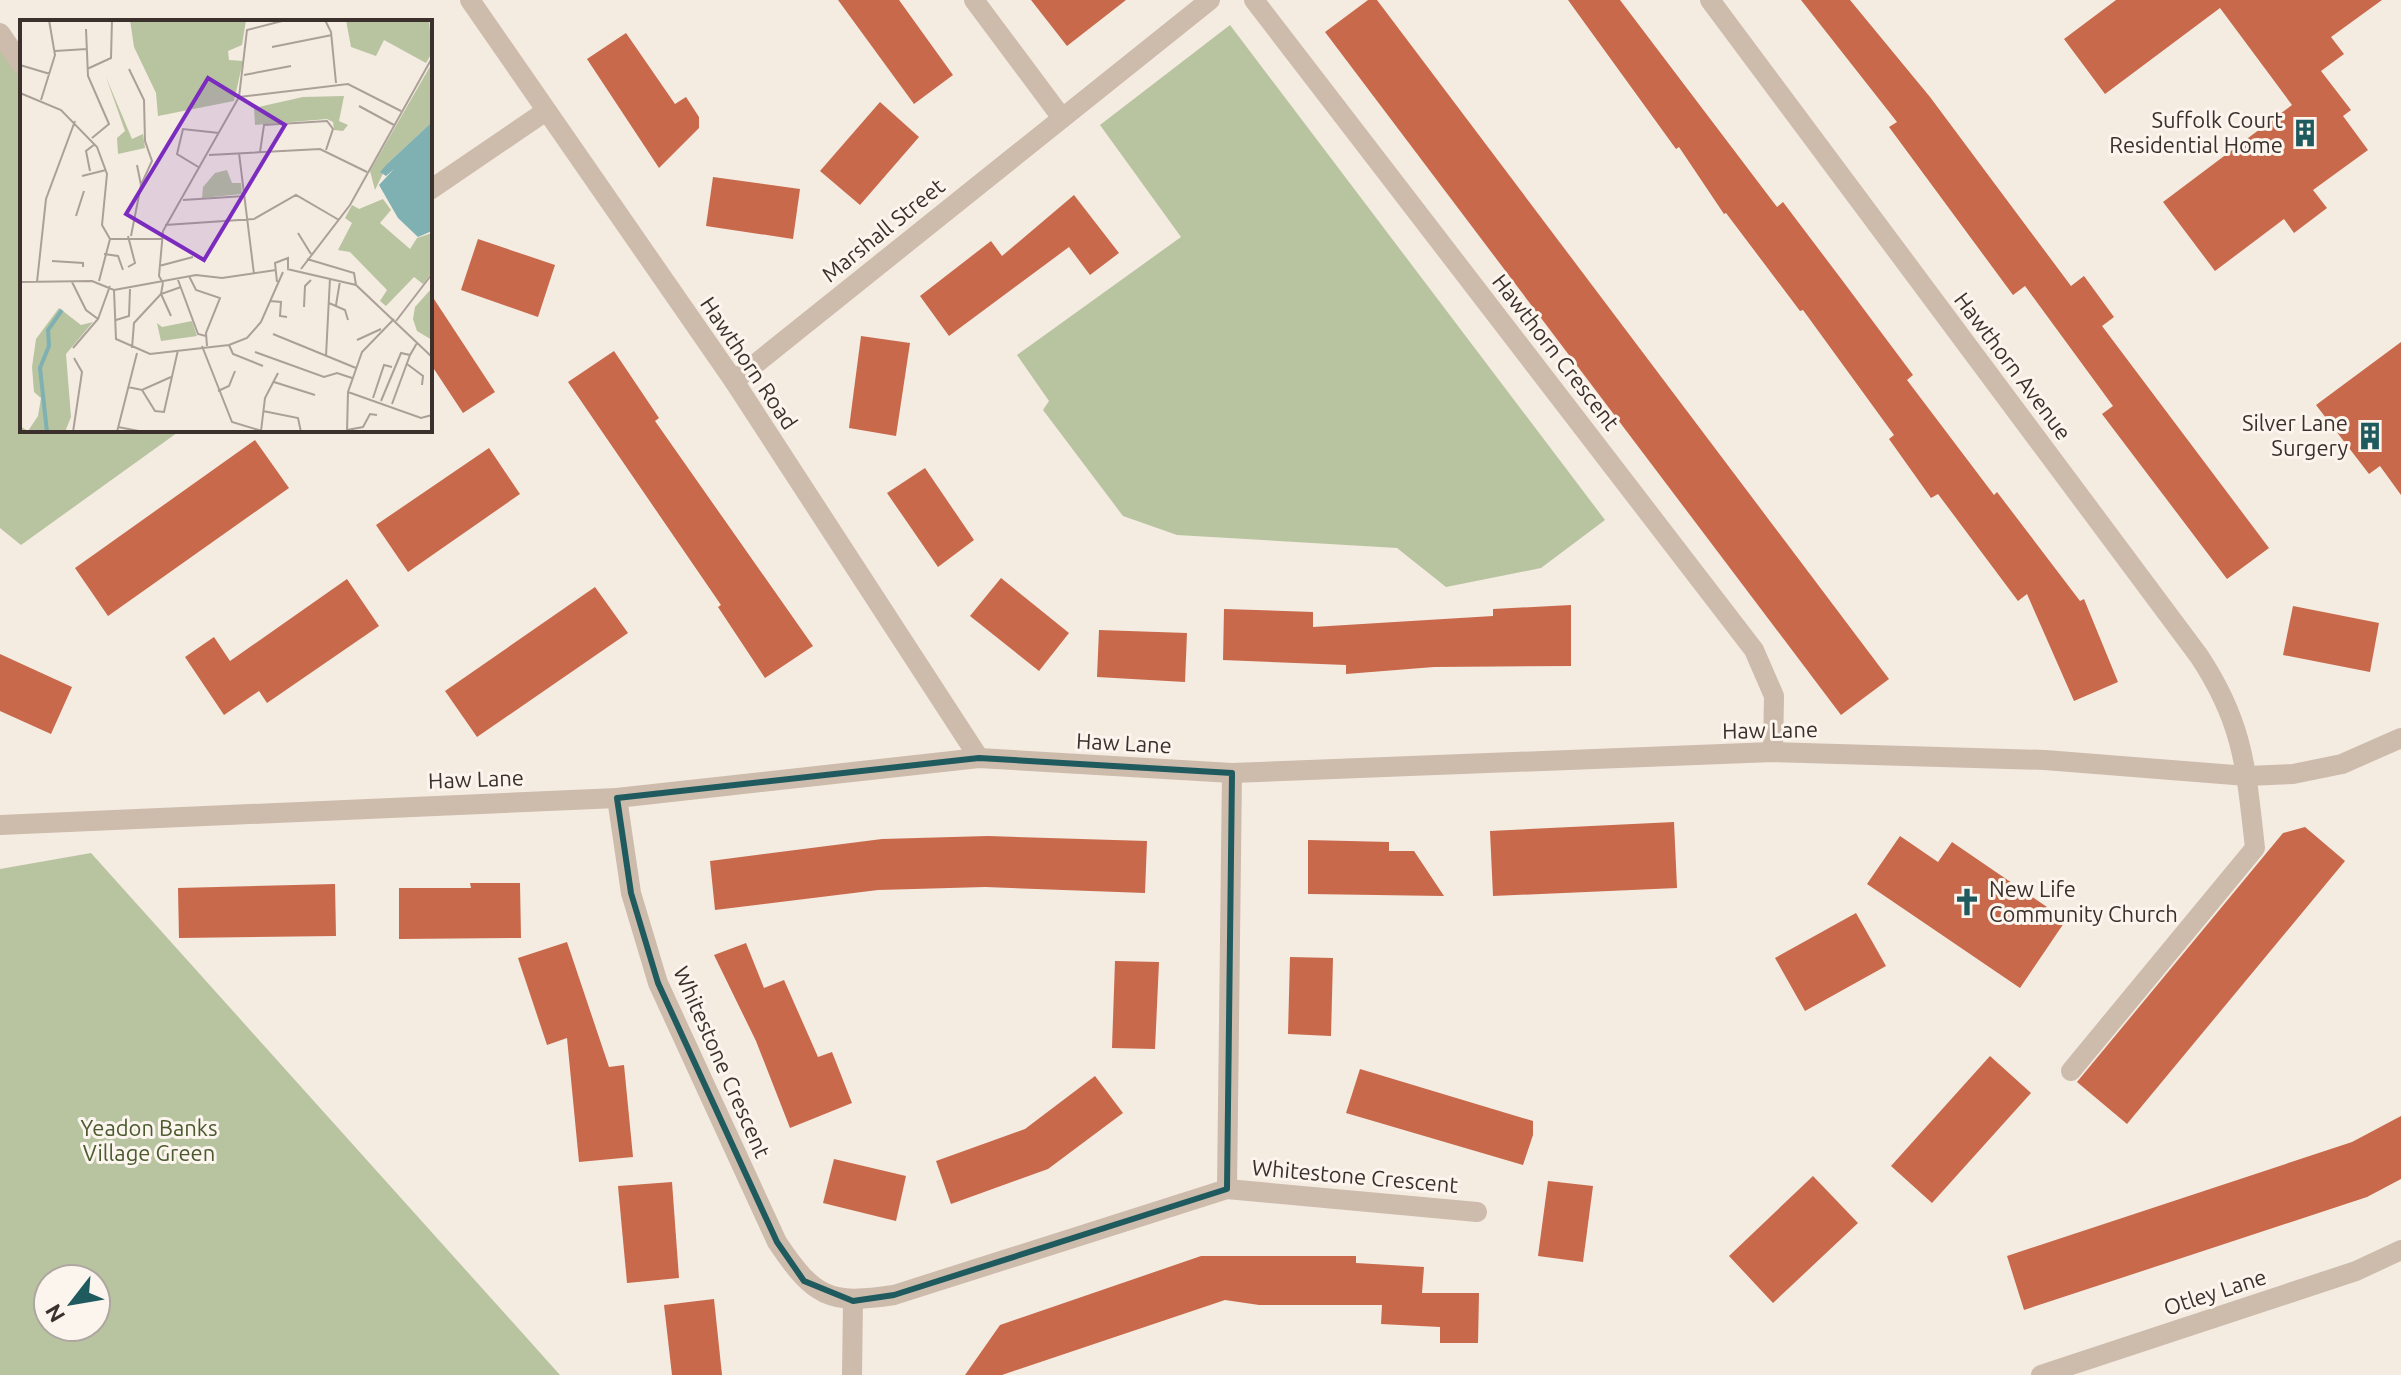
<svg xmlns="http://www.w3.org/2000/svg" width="2401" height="1375" font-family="Ubuntu,sans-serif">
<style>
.green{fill:#b8c4a0;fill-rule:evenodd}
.building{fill:#c8694b}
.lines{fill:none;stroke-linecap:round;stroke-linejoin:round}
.minor{stroke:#cdbbac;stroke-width:20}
.marked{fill:none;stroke:#1f5a5e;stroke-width:6;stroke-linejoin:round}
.labels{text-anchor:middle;stroke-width:6;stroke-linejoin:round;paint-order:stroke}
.poi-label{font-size:22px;fill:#3b302b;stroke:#fbf5ee;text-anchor:end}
.street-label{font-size:22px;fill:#3b302b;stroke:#fbf5ee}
.park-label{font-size:22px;fill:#4a5a2e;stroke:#fbf5ee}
.inset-river{fill:none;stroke:#7fb0b2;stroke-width:4}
.inset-road{fill:none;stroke:#aaa098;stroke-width:2}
.view{fill:#7b2cbf;fill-opacity:0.15;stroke:#7b2cbf;stroke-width:4}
.inset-edge{fill:none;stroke:#3b302b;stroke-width:4}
</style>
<rect width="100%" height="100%" fill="#f4ebe1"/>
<g class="green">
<polygon points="1230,25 1605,520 1541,568 1446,587 1397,548 1177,535 1123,516 1043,410 1049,401 1017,355 1181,237 1100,125"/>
<polygon points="0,46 22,76 22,430 181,430 21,545 0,528"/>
<path d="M 91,853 L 560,1375 L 0,1375 L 0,869 ZM 96,1279 L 96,1327 L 48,1327 L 48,1279 Z"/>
</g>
<g class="building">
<polygon points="838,0 899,0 953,75 914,104"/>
<polygon points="1031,0 1126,0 1067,46"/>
<polygon points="1368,0 1377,0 1889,679 1841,715 1325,32"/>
<polygon points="1568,0 1620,0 1777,207 1783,202 1842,280 1913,375 1907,380 1994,495 1997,492 2080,601 2084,599 2118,682 2074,701 2027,594 2018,601 1938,494 1931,498 1889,439 1894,435 1803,310 1800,311 1726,213 1724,214 1679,147 1676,149"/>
<polygon points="1801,0 1850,0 1930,97 2071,286 2084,276 2114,317 2102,326 2269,548 2227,579 2102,414 2113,406 2025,286 2013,295 1889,127 1897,122"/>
<polygon points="2116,0 2382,0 2331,37 2344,54 2321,71 2351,110 2343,116 2368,150 2313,190 2327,208 2294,233 2284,219 2215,271 2163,202 2292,105 2220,8 2105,94 2064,39"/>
<polygon points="626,33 675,104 686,97 699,117 699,128 659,168 587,59"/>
<polygon points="880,102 919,137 860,205 820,171"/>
<polygon points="713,177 800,189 793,239 706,226"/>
<polygon points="1074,195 1119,253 1090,275 1069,247 949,336 920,296 991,241 1002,256"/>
<polygon points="478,239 555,265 538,317 461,290"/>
<polygon points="430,293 495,392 463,413 430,363"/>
<polygon points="861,336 910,343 896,436 849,428"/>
<polygon points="2401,342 2401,495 2380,466 2369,474 2316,405"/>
<polygon points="614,351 659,418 655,421 813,646 765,678 718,607 721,605 568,382"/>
<polygon points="255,440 289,488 108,616 75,568"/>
<polygon points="489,448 520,494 408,572 376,525"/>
<polygon points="925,468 974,540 938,567 887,493"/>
<polygon points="1001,578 1069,633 1039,671 970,616"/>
<polygon points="347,579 379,626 267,703 259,691 224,715 185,657 214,637 230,661"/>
<polygon points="595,587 628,633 477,737 445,691"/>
<polygon points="1571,605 1571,666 1434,667 1346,674 1346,665 1223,660 1224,609 1313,612 1313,627 1493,616 1493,609"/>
<polygon points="2293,606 2379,623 2370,672 2283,655"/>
<polygon points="1099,630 1187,633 1185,682 1097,677"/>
<polygon points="0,654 72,687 51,734 0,711"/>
<polygon points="1674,822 1677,888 1493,896 1490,831"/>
<polygon points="2305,827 2345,861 2127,1124 2077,1082 2283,833"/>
<polygon points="988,836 1147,841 1145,893 985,887 878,890 715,910 710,861 882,839"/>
<polygon points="1900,836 1938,862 1952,842 2066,920 2020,988 1867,884"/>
<polygon points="1308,840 1389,842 1389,851 1414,851 1444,896 1308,894"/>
<polygon points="470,883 520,883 521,938 399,939 399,888 471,888"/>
<polygon points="335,884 336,936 179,938 178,888"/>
<polygon points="1856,913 1886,966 1805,1011 1775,958"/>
<polygon points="567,942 609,1067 624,1065 633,1157 579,1162 567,1038 547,1045 518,958"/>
<polygon points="746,943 764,988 784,980 818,1057 832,1052 852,1103 790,1128 756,1041 714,955"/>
<polygon points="1290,957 1333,958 1331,1036 1288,1034"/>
<polygon points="1115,961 1159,962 1155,1049 1112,1048"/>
<polygon points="1990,1056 2031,1093 1932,1203 1891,1166"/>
<polygon points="1360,1069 1533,1121 1533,1135 1523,1165 1346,1113"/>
<polygon points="1095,1076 1123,1113 1048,1169 951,1204 936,1161 1025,1129"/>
<polygon points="2401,1116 2401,1179 2367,1197 2024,1310 2007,1256 2352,1142"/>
<polygon points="834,1159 906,1176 896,1221 823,1203"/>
<polygon points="1813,1176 1858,1223 1773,1303 1729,1256"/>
<polygon points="1548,1181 1593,1186 1583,1262 1538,1256"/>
<polygon points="672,1182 679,1278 627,1283 618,1186"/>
<polygon points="1201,1256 1356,1256 1356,1263 1424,1267 1422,1293 1479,1293 1478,1343 1440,1343 1440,1327 1381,1324 1382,1305 1259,1305 1225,1300 1002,1375 965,1375 1000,1325"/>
<polygon points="714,1299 722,1375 672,1375 664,1305"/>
</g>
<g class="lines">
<g class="minor">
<polyline points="470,0 734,381 979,758"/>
<polyline points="974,0 1062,118"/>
<polyline points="1254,0 1754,650 1774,696 1773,752"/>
<path d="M 1710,0 L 2199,656 C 2244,724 2246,769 2255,848 L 2071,1071"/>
<polyline points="0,33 22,65"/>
<polyline points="430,190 546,111"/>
<polyline points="734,381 1210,0"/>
<path d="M 617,798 L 631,893 L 658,983 L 777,1242 C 814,1297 828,1305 894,1295 L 1227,1189 L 1232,773"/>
<polyline points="0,825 617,798 979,758 1232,773 1773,752 2045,760 2247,776 2293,774 2342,764 2401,738"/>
<polyline points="1227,1189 1477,1212"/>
<polyline points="852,1375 853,1301"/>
<polyline points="2041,1375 2356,1271 2401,1250"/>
</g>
</g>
<path class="marked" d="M 979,758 L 1232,773 L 1227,1189 L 894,1295 L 853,1301 L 804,1281 L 777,1242 L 658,983 L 631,893 L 617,798 Z"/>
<defs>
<symbol id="building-bare" viewBox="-9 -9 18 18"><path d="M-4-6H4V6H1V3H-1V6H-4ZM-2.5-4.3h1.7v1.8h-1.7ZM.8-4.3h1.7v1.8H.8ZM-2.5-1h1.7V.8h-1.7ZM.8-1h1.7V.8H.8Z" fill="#1f5a5e" stroke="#fbf5ee" stroke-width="2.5" paint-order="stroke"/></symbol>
<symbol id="church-bare" viewBox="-9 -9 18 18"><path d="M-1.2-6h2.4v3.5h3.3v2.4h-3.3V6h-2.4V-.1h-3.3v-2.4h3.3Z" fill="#1f5a5e" stroke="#fbf5ee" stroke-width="2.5" paint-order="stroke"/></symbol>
</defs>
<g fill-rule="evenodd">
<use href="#building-bare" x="2285" y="113" width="40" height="40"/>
<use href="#building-bare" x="2350" y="416" width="40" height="40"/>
<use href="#church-bare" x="1947" y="882" width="40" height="40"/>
</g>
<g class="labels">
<g class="poi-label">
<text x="2283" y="128">Suffolk Court<tspan x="2283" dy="25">Residential Home</tspan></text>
<text x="2348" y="431">Silver Lane<tspan x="2348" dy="25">Surgery</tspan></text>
<text x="1989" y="897" text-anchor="start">New Life<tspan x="1989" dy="25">Community Church</tspan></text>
</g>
<g class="street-label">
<text transform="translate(883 230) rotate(-39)" y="8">Marshall Street</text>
<text transform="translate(1556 352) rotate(52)" y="8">Hawthorn Crescent</text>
<text transform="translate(749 363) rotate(56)" y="8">Hawthorn Road</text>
<text transform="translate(2013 366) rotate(53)" y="8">Hawthorn Avenue</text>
<text transform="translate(1770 730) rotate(-1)" y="8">Haw Lane</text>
<text transform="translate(1124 743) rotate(3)" y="8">Haw Lane</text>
<text transform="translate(476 779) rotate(-2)" y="8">Haw Lane</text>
<text transform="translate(722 1062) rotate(66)" y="8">Whitestone Crescent</text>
<text transform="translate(1355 1176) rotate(5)" y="8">Whitestone Crescent</text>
<text transform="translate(2215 1292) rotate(-18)" y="8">Otley Lane</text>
</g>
<g class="park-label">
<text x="149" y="1136">Yeadon Banks<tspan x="149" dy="25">Village Green</tspan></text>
</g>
</g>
<g transform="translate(20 20)">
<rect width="412" height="412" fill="#f4ebe1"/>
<path d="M 110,0 L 226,0 L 222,25 L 208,31 L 209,40 L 223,41 L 214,81 L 138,96 L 136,73 L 114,27 ZM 326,0 L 409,0 L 412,33 L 406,43 L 364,20 L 356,36 L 331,27 ZM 412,43 L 412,102 L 368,143 L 355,170 L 350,151 ZM 86,57 L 112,119 L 123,114 L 125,128 L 98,134 L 97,118 L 105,111 ZM 324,76 L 319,101 L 328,105 L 323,111 L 314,110 L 313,102 L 307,99 L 235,105 L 234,88 L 283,77 ZM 207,150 L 212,163 L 221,163 L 222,174 L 182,178 L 183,167 L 195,153 ZM 363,179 L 371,190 L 360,203 L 390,229 L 397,218 L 412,213 L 412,252 L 403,264 L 394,257 L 366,286 L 360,281 L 367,270 L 330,232 L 318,230 L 332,203 L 325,198 L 332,185 L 339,189 ZM 412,268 L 412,320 L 397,311 L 393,299 L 395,287 ZM 39,288 L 61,305 L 73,302 L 46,334 L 51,397 L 45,412 L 0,412 L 0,406 L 8,411 L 18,396 L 21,378 L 14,372 L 12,347 L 16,319 ZM 172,301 L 177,316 L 141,321 L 137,303 L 142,307 Z" fill="#b8c4a0"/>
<path d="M 412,102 L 412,211 L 398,217 L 378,198 L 359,165 L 374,149 L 366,156 L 360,152 L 368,143 Z" fill="#7fb0b2"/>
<path class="inset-river" d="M 27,412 L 20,348 L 29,326 L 28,310 L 42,290"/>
<path class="inset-road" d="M 305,0 L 311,12 L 316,63M 66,9 L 68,56 L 89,104 L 72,118M 252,27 L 312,15M 35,31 L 67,29M 0,45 L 30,54M 67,49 L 91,38 L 92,0M 109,49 L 124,80 L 125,121 L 132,141 L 121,165M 224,55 L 271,46M 0,73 L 41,90 L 77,127 L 87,154 L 82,205 L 90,219M 219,77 L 328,64 L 381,91M 21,80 L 35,35 L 29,0M 339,86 L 374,105M 240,132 L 244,105 L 307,101 L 313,109 L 306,130M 219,133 L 234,254M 189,135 L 300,129 L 347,152M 180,148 L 157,134 L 163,109 L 199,113M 70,151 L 66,131 L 75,124M 62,156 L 86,150M 163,180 L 225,176M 56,196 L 64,171M 145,205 L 234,199 L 276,175 L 319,200M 278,213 L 291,234M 108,216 L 115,243 L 108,247M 111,216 L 121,165 L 117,145M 90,219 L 142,219M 84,234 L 98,236 L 103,250M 287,239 L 334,253 L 336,265M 32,241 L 63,243 L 63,247M 139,246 L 173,237M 267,249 L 336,265 L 412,337M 281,249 L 330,185 L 412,38M 169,256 L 176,270 L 200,278 L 186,313 L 187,326M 158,260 L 178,314 L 186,316M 79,261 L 90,219M 0,262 L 72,261 L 94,270M 17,262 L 26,179 L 55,101M 52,262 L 66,290 L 78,299M 257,262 L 255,243 L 268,238 L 268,248M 143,263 L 139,256 L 143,211 L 219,77 L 227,10 L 266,0M 94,270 L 96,319 L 130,334 L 209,325 L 227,318 L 241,302 L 263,252M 94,270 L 176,255 L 202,258 L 256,250M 250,281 L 261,282 L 260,296 L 267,297M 309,283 L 325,290 L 328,300M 316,285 L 320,261M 284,287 L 285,266 L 291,260M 151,296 L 141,274 L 161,267M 96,300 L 109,296 L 110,269M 376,301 L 412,254M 253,314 L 336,348M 337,320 L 361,309M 209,325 L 213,334 L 243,346M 182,326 L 212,402 L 245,412M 53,328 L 78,299 L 90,266M 112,328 L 114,303 L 141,274 L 143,263M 235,332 L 304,357 L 317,353 L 332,358M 306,336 L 310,258M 387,344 L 403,356 L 402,365M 254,362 L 295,375M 108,367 L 122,370 L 151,357M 122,370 L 135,391 L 144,392 L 158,330M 198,371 L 209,366 L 215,351M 328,372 L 401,398 L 412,395M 353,378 L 364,345 L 372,347M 361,381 L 381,333 L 390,335 L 397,323M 372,384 L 390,335M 243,391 L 278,398 L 281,412M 98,407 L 124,412M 327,410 L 343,407 L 350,394 L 357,395M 241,411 L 245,378 L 258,353M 53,412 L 62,352 L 54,338M 97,412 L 117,333M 327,412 L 328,372 L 342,332 L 374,299"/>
<path class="view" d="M 188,58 L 265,105 L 184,240 L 106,194 Z"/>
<rect width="412" height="412" class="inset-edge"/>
</g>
<g transform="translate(72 1303) rotate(239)"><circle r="38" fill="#fbf5ee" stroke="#aea6a0" stroke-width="2"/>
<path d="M0-6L14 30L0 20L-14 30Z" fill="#1f5a5e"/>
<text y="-12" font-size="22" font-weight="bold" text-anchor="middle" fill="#3b302b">N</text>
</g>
</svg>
